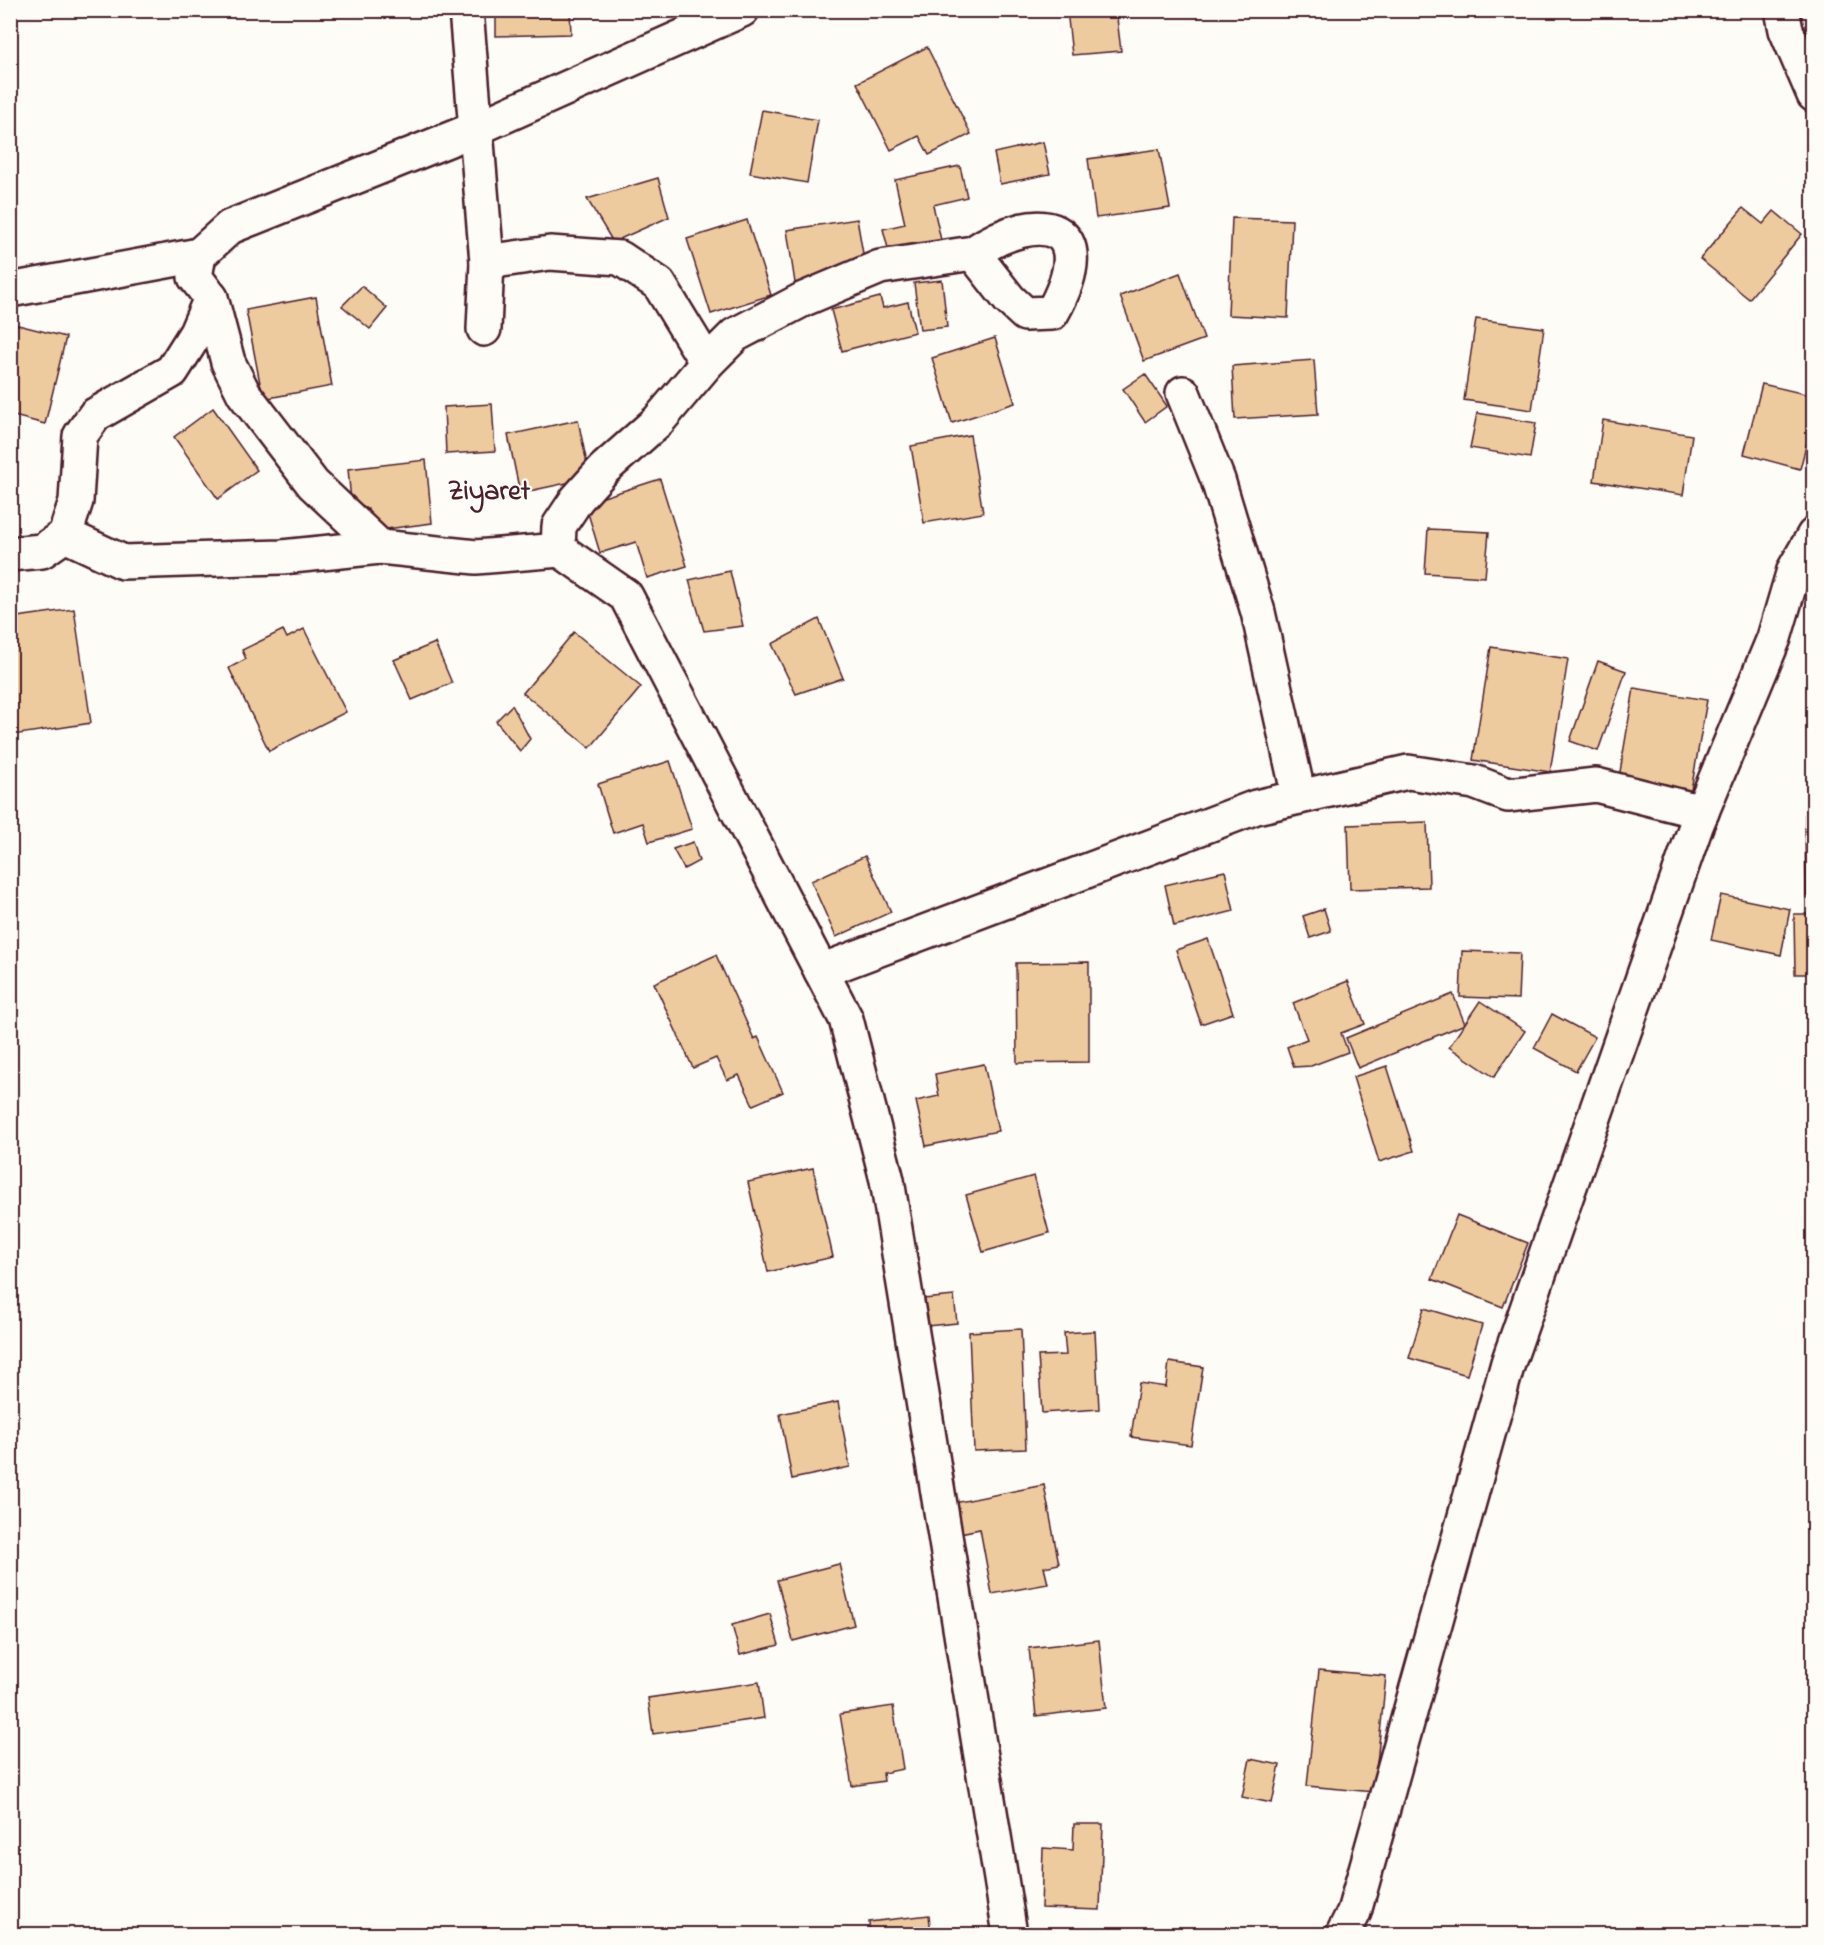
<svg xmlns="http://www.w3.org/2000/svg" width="1824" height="1945" font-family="'Indie Flower',sans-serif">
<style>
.building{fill:#eeca9f;stroke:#4a1f2b;stroke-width:1.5}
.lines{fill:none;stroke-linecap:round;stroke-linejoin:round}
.minor-casing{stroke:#4a1f2b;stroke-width:38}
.minor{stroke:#fdfcf7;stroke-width:33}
.labels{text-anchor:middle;stroke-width:4.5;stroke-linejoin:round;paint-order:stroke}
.neighbourhood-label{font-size:28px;font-weight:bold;fill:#4a1f2b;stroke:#fdfcf7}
</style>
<rect width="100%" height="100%" fill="#fdfcf7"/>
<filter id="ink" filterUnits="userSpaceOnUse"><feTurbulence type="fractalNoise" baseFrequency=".0167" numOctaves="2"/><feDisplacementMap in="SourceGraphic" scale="12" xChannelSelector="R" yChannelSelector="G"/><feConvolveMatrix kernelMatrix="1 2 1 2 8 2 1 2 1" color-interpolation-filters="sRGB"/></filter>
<g filter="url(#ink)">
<g class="building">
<polygon points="496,10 570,10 571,34 496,36"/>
<polygon points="1067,10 1116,10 1121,51 1072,55"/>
<polygon points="927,47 971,134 929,155 919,136 891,150 857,83"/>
<polygon points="762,110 818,120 807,183 750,173"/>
<polygon points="1043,142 1050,174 1000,184 994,153"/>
<polygon points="1159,149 1170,208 1096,218 1088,159"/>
<polygon points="960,166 967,197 933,205 941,240 889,252 883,229 905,224 895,180"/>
<polygon points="658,178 669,217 613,242 587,199"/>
<polygon points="1743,208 1763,224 1774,211 1802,234 1749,299 1700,259"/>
<polygon points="1232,218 1292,220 1288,318 1228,315"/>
<polygon points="857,219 866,271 795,283 787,230"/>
<polygon points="747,220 771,295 711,314 687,239"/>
<polygon points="1180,273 1204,339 1144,361 1120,296"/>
<polygon points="942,280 947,327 920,330 914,283"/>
<polygon points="362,286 387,308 370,329 342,306"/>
<polygon points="316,297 332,386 263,399 246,310"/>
<polygon points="880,297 883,308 908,302 915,332 842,351 831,310"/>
<polygon points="1476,319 1544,328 1532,410 1464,400"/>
<polygon points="10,323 66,337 45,424 10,415"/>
<polygon points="995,338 1015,403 952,423 932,358"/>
<polygon points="1314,360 1318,414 1235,419 1232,366"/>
<polygon points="1145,374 1167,406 1145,422 1123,389"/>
<polygon points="1762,384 1814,396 1814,415 1800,469 1744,454"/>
<polygon points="492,404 495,451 446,454 444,407"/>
<polygon points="213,408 257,470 218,499 174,437"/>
<polygon points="1477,413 1536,423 1530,458 1470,448"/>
<polygon points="578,420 590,478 520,493 508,435"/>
<polygon points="1603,420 1692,435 1683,495 1594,481"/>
<polygon points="10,435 16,436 10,509"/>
<polygon points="970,435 983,513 924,523 911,446"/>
<polygon points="426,460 432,523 371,531 368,509 352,511 348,469"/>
<polygon points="660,479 687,566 647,578 636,542 600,553 585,503"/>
<polygon points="1428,529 1489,532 1485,577 1425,573"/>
<polygon points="730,571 743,626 704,631 689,580"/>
<polygon points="74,609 91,723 13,735 10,618"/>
<polygon points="819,619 843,678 796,694 772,644"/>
<polygon points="304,629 346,712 269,751 229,668 246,659 242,650 283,630 287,638"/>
<polygon points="574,632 641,687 590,748 523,693"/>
<polygon points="435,643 452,683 412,700 394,660"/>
<polygon points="1491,647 1568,659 1550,772 1473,760"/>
<polygon points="1598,661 1626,671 1598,751 1570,741"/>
<polygon points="1634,688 1707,700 1690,796 1618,784"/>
<polygon points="1814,691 1814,730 1807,729"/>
<polygon points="512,705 530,739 520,751 496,721"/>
<polygon points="670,761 692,829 649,842 643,823 613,833 598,784"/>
<polygon points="1805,815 1814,815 1814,898 1806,898"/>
<polygon points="1427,822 1429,887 1350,889 1348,825"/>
<polygon points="693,842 699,861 684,869 673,849"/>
<polygon points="865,856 891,912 836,937 811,881"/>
<polygon points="1225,871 1234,911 1174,926 1165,885"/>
<polygon points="1721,895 1790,909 1781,955 1711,940"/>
<polygon points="1324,909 1331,931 1310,938 1303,916"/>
<polygon points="1794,914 1814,914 1814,974 1795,974"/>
<polygon points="1208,939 1233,1013 1201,1024 1176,950"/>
<polygon points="1462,951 1520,953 1518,999 1460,997"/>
<polygon points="716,955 754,1039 758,1037 783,1092 753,1105 739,1075 727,1080 716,1058 693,1068 654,983"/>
<polygon points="1089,962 1089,1062 1017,1063 1016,963"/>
<polygon points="1348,981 1365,1024 1341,1033 1348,1052 1311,1066 1294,1067 1287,1047 1307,1039 1293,1003"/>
<polygon points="1453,994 1465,1024 1358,1068 1346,1038"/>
<polygon points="1480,1001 1525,1031 1494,1077 1449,1047"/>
<polygon points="1552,1014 1595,1037 1576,1071 1534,1048"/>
<polygon points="984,1064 998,1131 926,1146 916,1101 939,1096 935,1074"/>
<polygon points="1387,1066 1414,1151 1379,1162 1353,1077"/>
<polygon points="813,1168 833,1257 768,1272 748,1182"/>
<polygon points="1034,1176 1049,1233 983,1252 966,1195"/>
<polygon points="1457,1215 1528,1243 1503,1307 1432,1279"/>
<polygon points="954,1296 957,1323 916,1327 913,1300"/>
<polygon points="1424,1308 1482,1325 1467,1375 1409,1358"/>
<polygon points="1021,1329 1026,1449 974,1451 969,1332"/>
<polygon points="1095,1331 1099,1409 1042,1413 1038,1356 1066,1355 1064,1333"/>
<polygon points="1169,1362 1203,1367 1191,1445 1131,1437 1139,1383 1166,1387"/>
<polygon points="838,1402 850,1467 792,1479 780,1414"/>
<polygon points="1044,1485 1059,1564 1044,1567 1048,1584 992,1594 980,1529 960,1533 954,1503"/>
<polygon points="839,1564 854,1625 793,1641 777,1580"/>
<polygon points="770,1614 779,1645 740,1655 732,1625"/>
<polygon points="1099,1640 1106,1708 1036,1716 1029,1648"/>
<polygon points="1319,1670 1386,1676 1374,1792 1307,1786"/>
<polygon points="759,1682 764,1718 653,1734 648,1698"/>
<polygon points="893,1706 903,1769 883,1773 884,1781 852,1786 840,1714"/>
<polygon points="1250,1759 1280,1765 1272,1803 1242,1797"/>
<polygon points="1074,1824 1103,1824 1100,1910 1041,1908 1043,1848 1073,1850"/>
<polygon points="929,1915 931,1934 870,1934 869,1922"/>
</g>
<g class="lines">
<defs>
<g id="minor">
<polyline points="466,10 487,262 484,329"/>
<polyline points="742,10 475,129 230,227 199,255 195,277 211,298 228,362 244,394 313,484 380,547 476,557 560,550 626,596 846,1019 887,1180 1010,1934"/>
<polyline points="1782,10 1786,30 1814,95"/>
<polyline points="487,262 550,253 620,258 659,284 707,363"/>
<polyline points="10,290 199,255"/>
<polyline points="1183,393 1218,480 1258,612 1299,797"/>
<polyline points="65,535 123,562 282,557 380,547"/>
<path d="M 558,550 L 559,526 L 577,499 L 604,469 L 658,421 L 707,363 L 735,335 L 804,299 L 880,267 L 973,253 L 1009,299 L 1025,314 L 1052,313 C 1102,224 1041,207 973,253"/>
<polyline points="10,554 42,551 65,535 76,501 80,436 95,415 172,371 196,333 211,298"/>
<polyline points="821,971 1256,807 1408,772 1474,782 1508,795 1596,785 1702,812"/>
<polyline points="1343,1934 1354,1912 1508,1363 1696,826 1774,638 1794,570 1814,535"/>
</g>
</defs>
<use href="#minor" class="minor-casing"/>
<use href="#minor" class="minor"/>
</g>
</g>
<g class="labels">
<g class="neighbourhood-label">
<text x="489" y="499">Ziyaret</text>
</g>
</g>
<rect width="1824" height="1945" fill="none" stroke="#fdfcf7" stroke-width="36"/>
<rect x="18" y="18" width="1788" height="1909" fill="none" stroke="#4a1f2b" stroke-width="2" filter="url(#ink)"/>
</svg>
